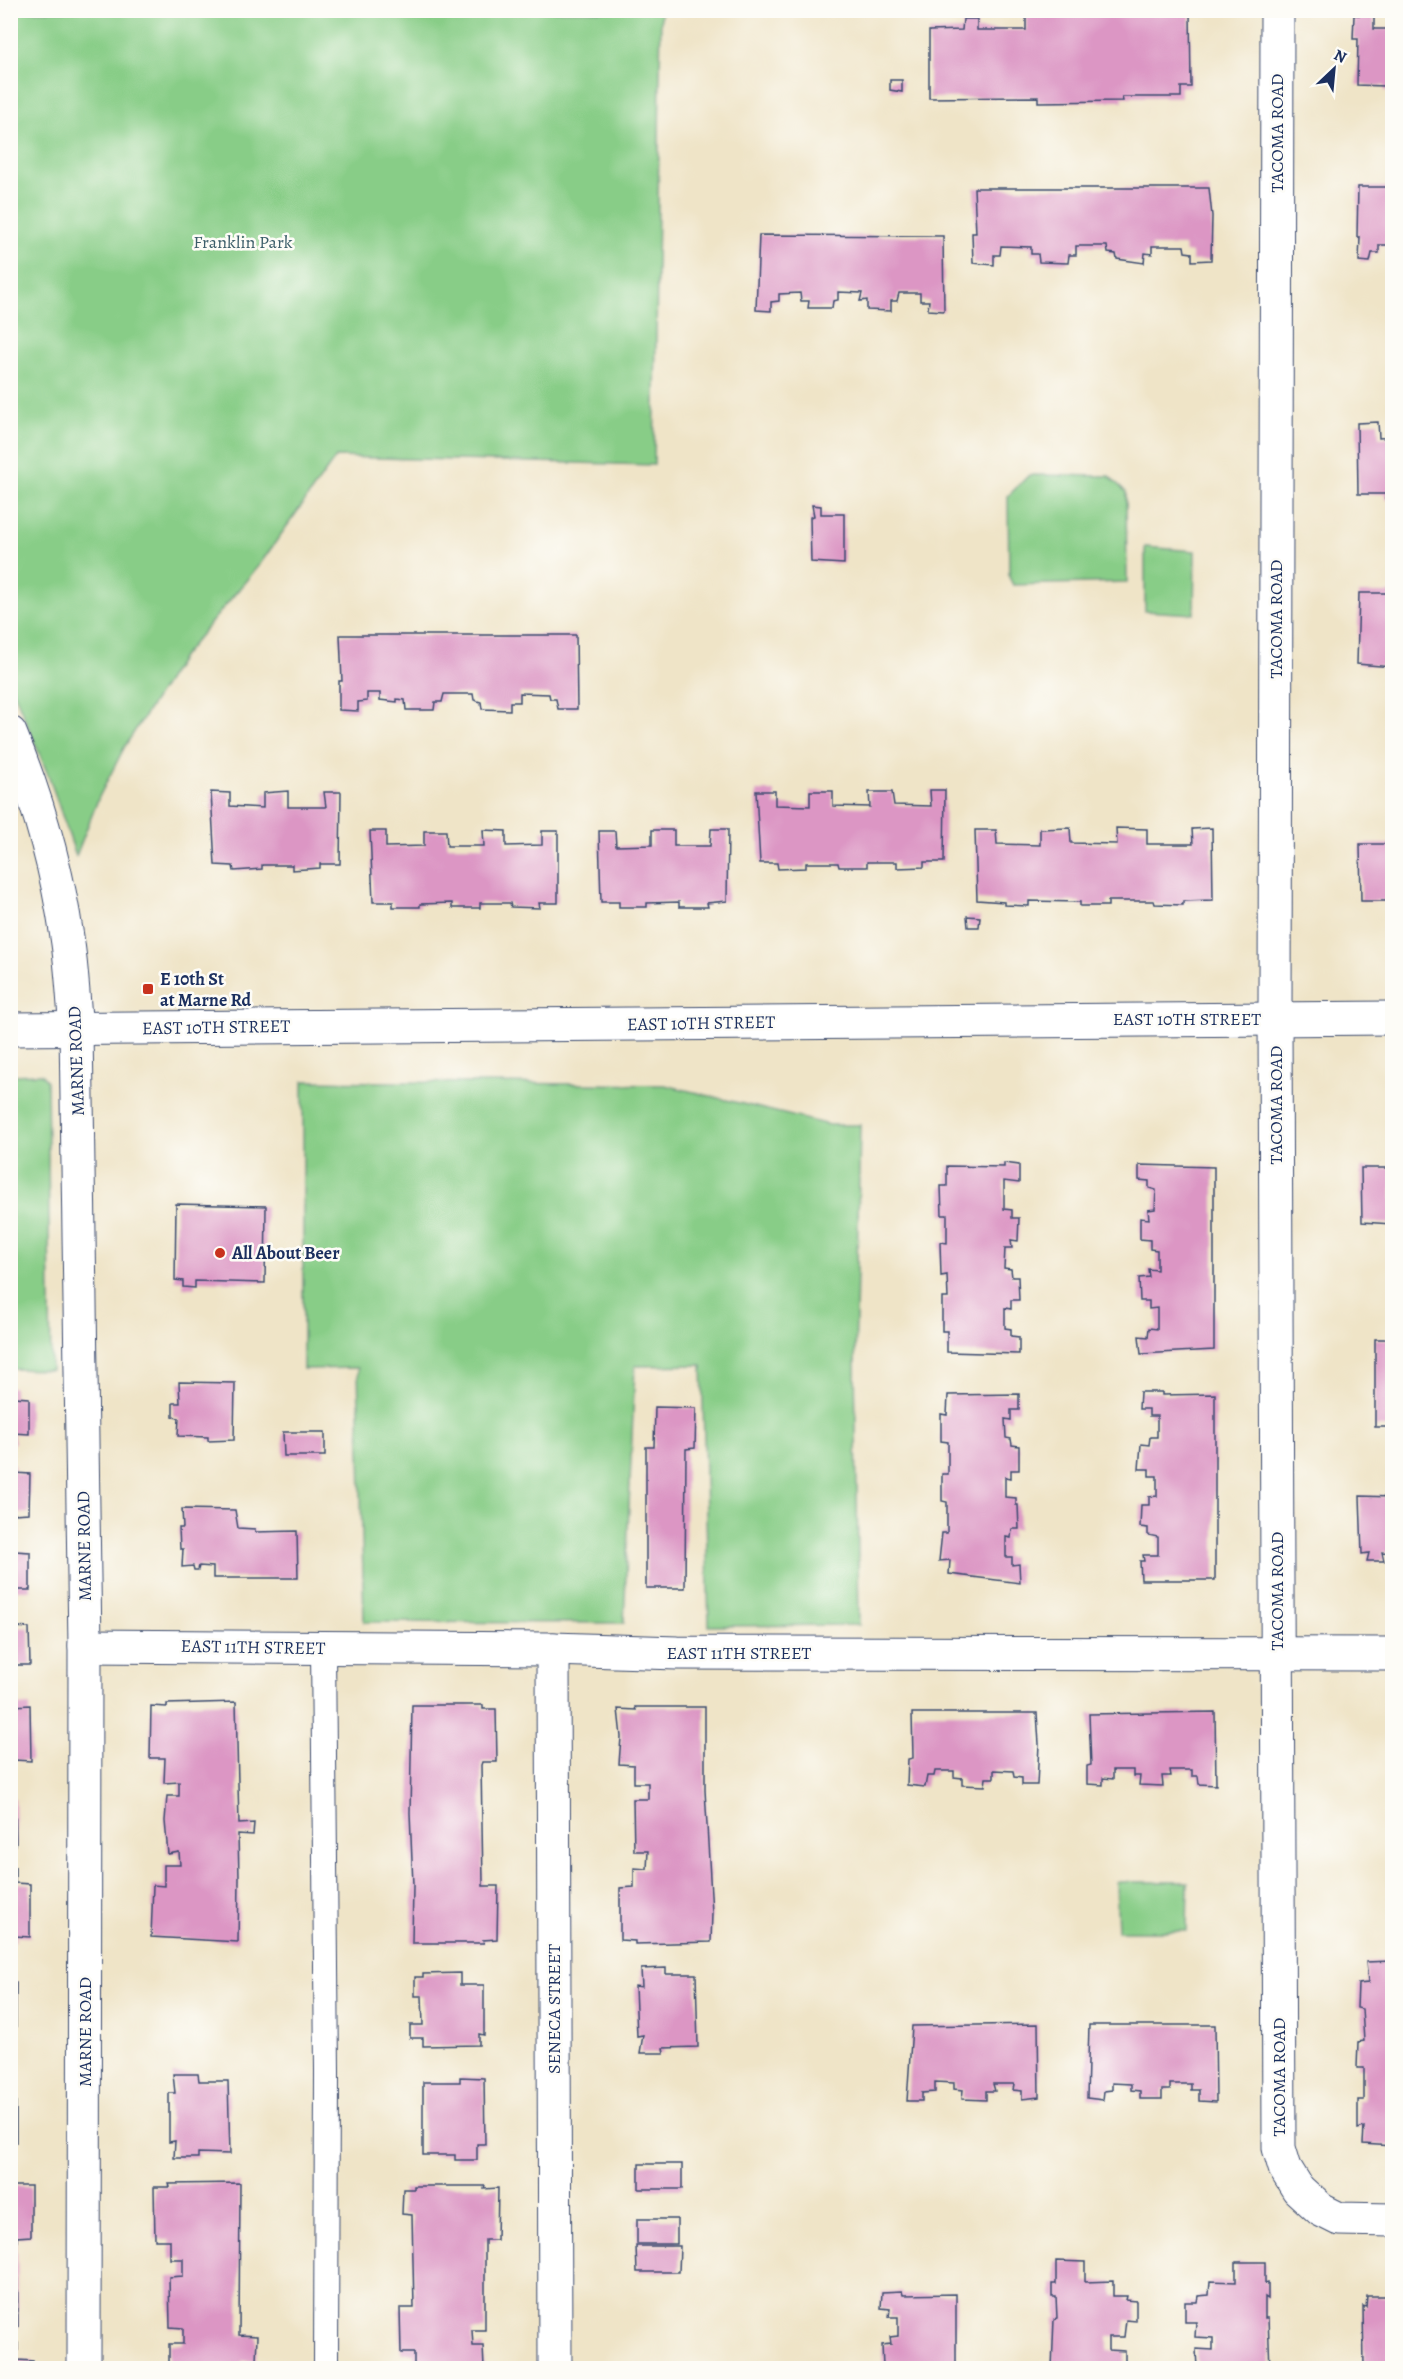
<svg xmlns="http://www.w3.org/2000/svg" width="1403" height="2379" font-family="Alegreya,serif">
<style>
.green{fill:#88cd87;stroke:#527e72;stroke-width:1.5}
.building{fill:#dc96c4}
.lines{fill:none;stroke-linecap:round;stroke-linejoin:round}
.service-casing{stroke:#3b4a6e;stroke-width:26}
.minor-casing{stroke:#3b4a6e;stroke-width:35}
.tertiary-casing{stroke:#3b4a6e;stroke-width:35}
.service{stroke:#fff;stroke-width:24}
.minor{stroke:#fff;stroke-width:33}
.tertiary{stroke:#fff;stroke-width:33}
.poi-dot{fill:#c8321e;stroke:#fdfcf7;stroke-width:2}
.labels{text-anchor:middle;stroke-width:5;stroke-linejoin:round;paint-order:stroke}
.street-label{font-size:18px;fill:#1b2f5e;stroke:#fdfcf7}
.park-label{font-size:18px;fill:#3c5e6a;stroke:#fdfcf7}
.poi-label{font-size:18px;font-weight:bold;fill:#1b2f5e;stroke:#fdfcf7;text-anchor:start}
</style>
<rect width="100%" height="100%" fill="#fdfcf7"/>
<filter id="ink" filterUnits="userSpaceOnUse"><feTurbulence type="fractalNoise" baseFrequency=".0167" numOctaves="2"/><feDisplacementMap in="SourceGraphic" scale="12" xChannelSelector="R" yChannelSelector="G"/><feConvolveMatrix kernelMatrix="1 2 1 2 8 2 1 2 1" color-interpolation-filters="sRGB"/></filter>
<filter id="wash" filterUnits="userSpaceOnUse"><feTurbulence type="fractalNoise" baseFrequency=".008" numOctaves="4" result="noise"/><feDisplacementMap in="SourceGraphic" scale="24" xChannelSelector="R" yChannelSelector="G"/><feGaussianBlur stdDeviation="1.35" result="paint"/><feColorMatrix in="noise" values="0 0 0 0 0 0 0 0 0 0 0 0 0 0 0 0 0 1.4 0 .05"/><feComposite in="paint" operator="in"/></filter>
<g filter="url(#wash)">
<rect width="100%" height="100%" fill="#efe4c7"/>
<g class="green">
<polygon points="10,11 661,11 654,465 336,457 260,564 183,656 125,746 99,797 76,856 49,777 11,685"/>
<polygon points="1029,475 1109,476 1126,492 1127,582 1013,585 1009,577 1008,496"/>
<polygon points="1145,547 1195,551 1194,614 1145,611"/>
<polygon points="41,1074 47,1081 51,1370 11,1369 11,1075"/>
<polygon points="303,1081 665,1085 829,1125 860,1125 855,1364 859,1625 709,1626 702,1365 635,1366 624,1623 364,1622 358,1368 303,1369"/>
<polygon points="1116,1882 1188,1882 1187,1931 1118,1931"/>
</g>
<g id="blocks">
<g class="building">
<polygon points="1026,10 1190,11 1191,87 1181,87 1181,97 1122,97 1123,101 1038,102 1038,97 929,98 929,31 962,30 963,19 977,19 977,30 1026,30"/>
<polygon points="1354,15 1374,15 1374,29 1392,29 1392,91 1385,91 1384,86 1357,85 1358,39 1353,39"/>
<polygon points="890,80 902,80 902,92 890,90"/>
<polygon points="1358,187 1392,187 1392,245 1379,245 1379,253 1372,253 1370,262 1359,261 1360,237 1357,237"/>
<polygon points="974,188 1209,188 1212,216 1211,260 1192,261 1192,253 1185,252 1184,246 1152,246 1152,254 1145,253 1144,263 1117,259 1116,254 1108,253 1107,246 1076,246 1076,255 1069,255 1068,263 1039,262 1038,254 1031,254 1031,247 1001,246 1000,255 994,255 994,265 973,263 972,233 976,233"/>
<polygon points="759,235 943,236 944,311 928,310 929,301 920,301 920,293 899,293 897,301 891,301 891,311 867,310 867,300 860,301 862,293 838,292 838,300 833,301 832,308 808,308 809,301 801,301 800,293 779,294 779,301 771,302 771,311 756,310"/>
<polygon points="1378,422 1379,438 1392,437 1392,500 1385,499 1386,494 1358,494 1357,423"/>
<polygon points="812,505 821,506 821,514 844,514 844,564 811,562 810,517 814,516"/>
<polygon points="1359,593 1392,593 1392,667 1357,664"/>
<polygon points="340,635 576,635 577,709 558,709 556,699 550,699 549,694 520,693 520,702 510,702 510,710 482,709 481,702 474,700 473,694 444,694 442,702 435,702 434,710 406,710 405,700 397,699 397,702 380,700 380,693 367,693 367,701 358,702 358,711 339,710 339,681 342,681"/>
<polygon points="930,790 945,790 944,862 924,862 924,867 897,868 897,862 867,862 867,867 839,867 838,863 806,863 806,868 778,869 777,863 760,863 756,791 775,791 775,805 810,806 810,791 833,791 833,806 870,807 869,792 892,792 894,805 931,806"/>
<polygon points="288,791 288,807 326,807 324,792 341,792 340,864 320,864 320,868 292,870 292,865 262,865 262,869 234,871 233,866 215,865 211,792 230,793 230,806 263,808 263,793"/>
<polygon points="1070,828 1071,843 1117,844 1116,828 1147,829 1147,844 1193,844 1192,829 1212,828 1213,900 1183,901 1183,905 1155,904 1154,901 1108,901 1108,906 1080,906 1080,902 1029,901 1029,906 1004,905 1004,902 977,900 975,830 996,830 997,844 1040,845 1040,829"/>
<polygon points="711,829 728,829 727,901 707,903 708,907 679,907 679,902 647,903 647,907 619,907 619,902 601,902 599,831 615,831 616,846 652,845 652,830 674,830 674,846 710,846"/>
<polygon points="483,830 506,831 506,846 542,845 542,831 558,831 558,903 539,903 540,908 511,907 510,903 480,903 480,908 452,908 452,903 420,904 420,907 393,907 393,902 373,902 370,831 386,831 386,847 424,846 424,831 446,831 447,846 484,846"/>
<polygon points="1360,844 1392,844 1392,907 1390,907 1390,901 1361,901"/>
<polygon points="967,916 980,917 979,927 968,927"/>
<polygon points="1004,1163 1019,1165 1019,1183 1004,1181 1004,1209 1012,1210 1012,1218 1019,1218 1018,1241 1011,1240 1012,1248 1005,1248 1004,1268 1011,1269 1012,1277 1018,1277 1019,1300 1011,1300 1011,1309 1005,1308 1005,1328 1011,1329 1011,1336 1019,1337 1019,1354 947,1352 947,1331 942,1331 942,1298 948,1298 947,1275 941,1276 940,1242 947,1243 947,1215 942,1215 941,1186 947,1186 947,1166 1004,1167"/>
<polygon points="1139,1165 1214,1167 1214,1350 1141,1354 1139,1336 1148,1337 1149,1328 1157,1329 1157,1308 1149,1309 1149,1301 1140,1301 1139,1278 1149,1277 1148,1269 1157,1270 1157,1250 1150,1249 1150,1240 1140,1239 1140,1218 1149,1219 1148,1210 1155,1209 1156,1190 1149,1188 1149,1181 1139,1180"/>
<polygon points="1361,1168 1392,1168 1392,1224 1362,1222"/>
<polygon points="176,1204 266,1206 265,1283 195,1281 195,1288 183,1287 183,1281 175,1280"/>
<rect x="1375" y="1339" width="17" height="88"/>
<polygon points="179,1382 235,1383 234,1440 208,1441 208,1437 178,1436 179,1418 173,1417 173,1403 180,1403"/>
<polygon points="10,1387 14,1387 14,1397 29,1398 29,1434 13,1433 15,1443 10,1443"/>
<polygon points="1140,1392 1162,1392 1162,1395 1215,1394 1215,1580 1141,1580 1140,1561 1144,1561 1143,1555 1158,1555 1158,1537 1148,1535 1148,1528 1140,1527 1141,1505 1149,1505 1149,1497 1157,1496 1157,1476 1149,1476 1149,1469 1139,1469 1141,1444 1149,1445 1150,1437 1157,1437 1157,1416 1149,1416 1149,1409 1139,1409"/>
<polygon points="1019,1394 1019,1410 1011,1410 1011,1420 1005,1419 1006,1438 1011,1439 1012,1445 1019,1446 1019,1470 1011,1470 1011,1478 1005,1477 1005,1497 1016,1498 1016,1505 1018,1505 1019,1529 1012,1529 1011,1538 1006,1537 1006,1557 1012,1557 1012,1565 1019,1564 1020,1583 949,1574 950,1560 939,1561 942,1533 947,1533 947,1502 942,1501 942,1474 948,1474 948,1442 941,1441 941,1414 947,1415 948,1395"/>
<polygon points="655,1407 696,1408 695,1448 686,1449 685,1588 646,1588 646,1447 654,1447"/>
<polygon points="283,1432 325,1432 325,1456 284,1456"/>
<polygon points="10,1465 14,1465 15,1473 30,1474 29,1513 13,1514 14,1521 10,1521"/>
<polygon points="1360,1496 1392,1497 1392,1553 1382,1552 1384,1561 1367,1561 1369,1553 1362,1554"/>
<polygon points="182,1509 235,1510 238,1528 255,1529 255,1532 297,1531 298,1578 213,1578 213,1567 199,1566 198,1570 194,1570 193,1566 182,1567 183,1549 180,1549 179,1528 183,1528"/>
<polygon points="10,1543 14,1543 15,1551 30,1552 30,1590 15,1590 15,1599 10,1599"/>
<polygon points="10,1619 14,1619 14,1627 29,1628 30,1665 16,1665 16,1676 10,1676"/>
<polygon points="10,1702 13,1702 14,1706 30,1705 31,1761 14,1760 14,1779 10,1779"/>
<polygon points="236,1702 239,1824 254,1823 253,1835 238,1834 239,1879 238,1942 151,1937 153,1885 164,1886 164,1865 180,1865 179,1852 168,1854 165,1821 167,1796 179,1796 179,1782 164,1783 165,1758 150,1758 151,1706 167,1707 167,1704"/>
<polygon points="412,1705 483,1705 483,1709 496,1709 497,1762 482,1762 481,1765 483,1883 483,1886 498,1886 497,1939 483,1940 484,1943 412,1943 413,1885 410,1813"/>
<polygon points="635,1707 705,1707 705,1790 712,1913 711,1942 635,1944 635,1941 620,1940 620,1888 634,1887 634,1868 647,1869 648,1851 634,1851 633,1799 648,1799 648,1783 634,1783 634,1765 619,1764 621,1737 618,1709 636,1710"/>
<polygon points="1215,1712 1216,1785 1199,1784 1198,1776 1192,1776 1192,1770 1170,1770 1171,1776 1162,1776 1163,1786 1139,1785 1140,1776 1133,1776 1133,1770 1113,1770 1113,1779 1103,1778 1103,1785 1087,1784 1087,1766 1091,1765 1089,1714"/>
<polygon points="912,1713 1037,1713 1039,1744 1037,1785 1022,1785 1022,1778 1014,1777 1013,1771 994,1770 994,1778 986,1778 985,1786 962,1785 962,1778 954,1777 954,1771 935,1771 934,1776 927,1776 925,1787 907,1785 908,1759 913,1758"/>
<polygon points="10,1798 15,1798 16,1845 10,1845"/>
<polygon points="10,1866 15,1867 15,1883 30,1884 30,1937 15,1936 16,1941 10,1941"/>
<polygon points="1392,1961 1392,2146 1363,2144 1364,2127 1358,2129 1358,2100 1364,2100 1364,2068 1357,2068 1358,2042 1364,2041 1362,2009 1357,2008 1358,1984 1368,1983 1366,1962"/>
<polygon points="666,1968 666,1974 696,1974 698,2047 663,2048 664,2053 640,2053 643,2035 637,2036 635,1986 642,1987 641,1969"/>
<polygon points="460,1973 460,1985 484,1985 484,2035 479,2034 479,2045 423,2046 423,2038 410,2038 410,2025 423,2025 422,1996 415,1996 415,1977 423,1977 423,1974"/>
<rect x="10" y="1983" width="6" height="50"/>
<polygon points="1038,2024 1039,2097 1022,2099 1022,2091 1013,2090 1014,2084 993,2084 995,2091 986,2091 986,2100 962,2099 963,2090 954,2089 954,2083 935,2082 935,2092 922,2093 922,2101 907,2101 912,2026"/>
<polygon points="1089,2025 1215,2025 1216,2102 1199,2101 1199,2090 1191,2090 1191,2084 1170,2084 1170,2090 1162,2090 1162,2099 1140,2099 1140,2091 1131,2090 1131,2084 1112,2083 1112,2090 1104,2091 1103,2100 1087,2098"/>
<polygon points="173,2074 198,2074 199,2081 228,2081 230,2154 198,2153 198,2158 174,2158 175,2141 169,2142 169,2093 175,2093"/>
<polygon points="460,2077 484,2078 485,2144 477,2144 477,2160 455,2160 455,2155 423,2155 423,2082 460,2082"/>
<polygon points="10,2092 16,2092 16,2142 10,2141"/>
<rect x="639" y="2164" width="43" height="25"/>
<polygon points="240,2183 239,2335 257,2336 256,2361 242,2361 241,2368 155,2368 155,2364 169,2365 169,2344 183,2344 183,2328 170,2327 169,2277 183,2276 183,2259 170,2259 170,2240 155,2240 154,2187 170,2187 169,2184"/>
<polygon points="10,2186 31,2186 31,2236 17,2237 18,2327 10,2328"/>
<polygon points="414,2186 485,2186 484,2189 498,2188 497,2240 485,2240 485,2330 472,2330 473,2346 483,2346 484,2368 414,2368 414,2353 401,2353 400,2308 414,2308 412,2215 402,2214 403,2189 414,2189"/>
<rect x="637" y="2219" width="40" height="25"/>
<polygon points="636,2246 680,2246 679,2272 637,2272"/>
<polygon points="1056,2261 1085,2262 1085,2282 1113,2281 1113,2296 1127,2296 1126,2300 1136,2301 1136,2321 1126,2320 1124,2337 1108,2337 1108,2350 1125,2351 1125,2368 1052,2368 1054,2319 1057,2318 1056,2297 1052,2297 1052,2284 1056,2284"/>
<polygon points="1236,2262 1265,2262 1265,2283 1268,2282 1268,2299 1265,2297 1265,2318 1268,2318 1270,2368 1197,2368 1196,2349 1213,2350 1213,2338 1195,2337 1196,2322 1185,2322 1185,2302 1197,2302 1198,2296 1209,2295 1210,2281 1236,2282"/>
<polygon points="902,2291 903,2295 956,2294 956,2368 883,2367 882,2345 891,2344 890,2337 898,2336 898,2317 889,2317 890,2309 881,2308 882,2292"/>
<polygon points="1367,2296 1392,2296 1392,2368 1364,2368 1363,2306 1366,2307"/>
<polygon points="10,2343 18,2343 18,2360 33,2361 33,2368 10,2368"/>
</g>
</g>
</g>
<g filter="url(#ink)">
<use href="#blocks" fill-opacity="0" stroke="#3b4a6e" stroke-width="1.5"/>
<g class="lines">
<defs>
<polyline id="service" points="323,1648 327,2071 326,2368"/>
<g id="minor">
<polyline points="1277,10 1275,1018 1279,2148 1285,2168 1298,2189 1321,2210 1339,2219 1392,2220"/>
<path d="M 10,733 C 37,798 57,868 67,937 C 72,967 73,998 76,1029 L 85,1646 L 84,2368"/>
<polyline points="85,1646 553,1649 677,1653 1392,1654"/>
<polyline points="553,1649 555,2368"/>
</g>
<polyline id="tertiary" points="10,1029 1392,1018"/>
</defs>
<use href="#service" class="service-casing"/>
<use href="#minor" class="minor-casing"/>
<use href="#tertiary" class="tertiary-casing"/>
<use href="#service" class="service"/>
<use href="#minor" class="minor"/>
<use href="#tertiary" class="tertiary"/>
</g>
</g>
<g class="poi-dot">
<rect x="142" y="983" width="12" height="12" rx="3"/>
<circle cx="220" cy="1253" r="6"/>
</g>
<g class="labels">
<g class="street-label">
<text transform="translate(1277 133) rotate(-90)" y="6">TACOMA ROAD</text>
<text transform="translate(1276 619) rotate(-90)" y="6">TACOMA ROAD</text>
<text x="1187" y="1025">EAST 10TH STREET</text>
<text transform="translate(701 1023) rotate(-1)" y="6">EAST 10TH STREET</text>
<text transform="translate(216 1027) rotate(-1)" y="6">EAST 10TH STREET</text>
<text transform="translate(76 1061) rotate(-92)" y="6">MARNE ROAD</text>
<text transform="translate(1276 1105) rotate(-90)" y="6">TACOMA ROAD</text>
<text transform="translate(84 1546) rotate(-91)" y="6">MARNE ROAD</text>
<text transform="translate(1277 1591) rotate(-90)" y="6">TACOMA ROAD</text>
<text transform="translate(253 1647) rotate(1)" y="6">EAST 11TH STREET</text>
<text x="739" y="1659">EAST 11TH STREET</text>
<text transform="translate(554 2009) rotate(-90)" y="6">SENECA STREET</text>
<text transform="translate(85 2032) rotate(-90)" y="6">MARNE ROAD</text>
<text transform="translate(1279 2077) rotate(-90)" y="6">TACOMA ROAD</text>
</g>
<g class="park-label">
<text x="243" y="248">Franklin Park</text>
</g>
<g class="poi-label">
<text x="160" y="985">E 10th St<tspan x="160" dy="21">at Marne Rd</tspan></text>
<text x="232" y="1259">All About Beer</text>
</g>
</g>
<rect width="1403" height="2379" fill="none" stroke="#fdfcf7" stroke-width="36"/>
<g transform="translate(1334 69) rotate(26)" stroke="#fdfcf7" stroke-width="4.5" paint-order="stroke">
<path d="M0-4.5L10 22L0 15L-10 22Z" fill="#1b2f5e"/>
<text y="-9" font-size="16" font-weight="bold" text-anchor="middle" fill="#1b2f5e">N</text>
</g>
</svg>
